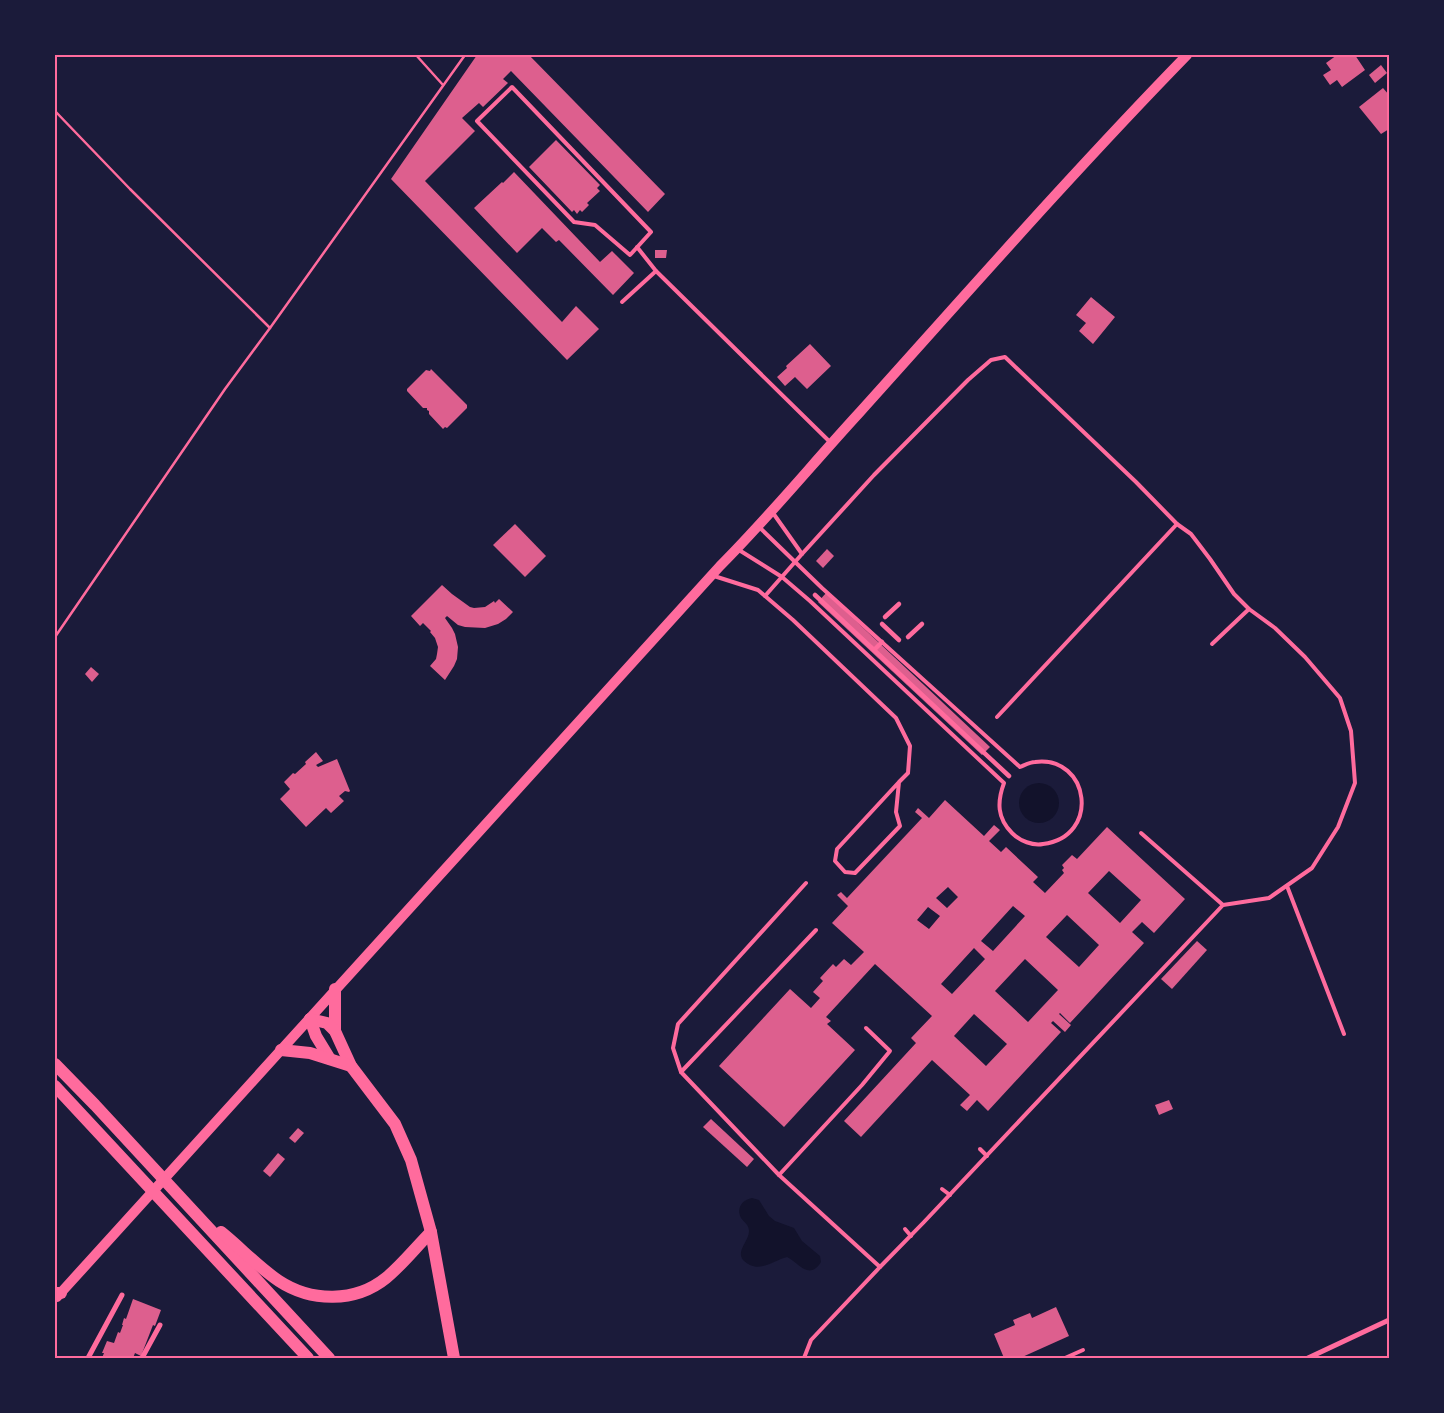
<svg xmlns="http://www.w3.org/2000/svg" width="1444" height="1413" font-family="Helvetica,sans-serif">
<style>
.water{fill:#12122b}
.building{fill:#dd5f8e;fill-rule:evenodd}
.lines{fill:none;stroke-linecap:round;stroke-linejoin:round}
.path{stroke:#ff6b9d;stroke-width:2.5}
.service{stroke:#ff6b9d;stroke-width:4}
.pedestrian{stroke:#ff6b9d;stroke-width:4.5}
.minor{stroke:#ff6b9d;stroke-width:5}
.secondary{stroke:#ff6b9d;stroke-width:10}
.trunk{stroke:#ff6b9d;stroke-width:12}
.neatline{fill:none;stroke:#ff6b9d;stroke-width:2}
</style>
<rect width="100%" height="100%" fill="#1b1b3a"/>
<g class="water">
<circle cx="1039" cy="803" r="20"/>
<path d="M 752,1198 L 759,1200 L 769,1216 L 775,1221 L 794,1228 L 802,1241 L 820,1256 L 821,1262 C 809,1281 799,1263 787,1257 C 775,1260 762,1271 750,1265 C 730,1255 749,1243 749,1231 C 749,1225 744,1222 741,1218 C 736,1208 742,1200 752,1198 Z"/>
</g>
<g class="building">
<polygon points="477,55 529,55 665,194 648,212 511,71 503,79 508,83 483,107 479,103 462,118 475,131 425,181 562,322 576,306 599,329 567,360 391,179"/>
<polygon points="1337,55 1355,55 1365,70 1342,87 1337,80 1330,85 1323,75 1331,70 1326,63"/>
<polygon points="1381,65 1387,73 1375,83 1369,75"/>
<polygon points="1383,88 1389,95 1389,129 1381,134 1359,107"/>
<polygon points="556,140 600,185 597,188 600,191 587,203 589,205 582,212 580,210 577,214 574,210 572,212 529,167"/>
<polygon points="514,172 600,262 612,251 634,273 613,295 559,240 556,242 542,228 517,253 474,208 502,182 503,183"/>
<polygon points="655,250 667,250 666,258 655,258"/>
<polygon points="1091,297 1115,317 1093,344 1079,331 1086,323 1076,315"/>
<polygon points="810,344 831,366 807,389 795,377 785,386 777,377 787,368 786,366"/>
<polygon points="431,369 467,405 467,408 447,428 445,427 443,429 429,414 429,411 427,410 427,408 423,408 407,391 407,389 426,370 430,371"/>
<polygon points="515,524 546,556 525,577 493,545"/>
<polygon points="827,549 834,556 823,568 816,561"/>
<polygon points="442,585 452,594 470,607 474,608 485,607 494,601 495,603 499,599 513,612 506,619 498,624 485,628 465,627 458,625 447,616 445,618 452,628 455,634 458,647 457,659 454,666 445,680 430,666 436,659 437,654 438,647 435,638 430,632 431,631 423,623 420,626 411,616"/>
<polygon points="826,593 990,747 982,755 818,602"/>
<polygon points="91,667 99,674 92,682 85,674"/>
<polygon points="316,752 323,761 316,765 318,767 337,759 350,791 349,792 345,791 339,796 344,801 331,813 326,808 306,827 280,799 290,789 284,782 293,773 295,774 306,764 305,762"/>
<path d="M 945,800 L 984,836 L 994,825 L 1000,830 L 989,841 L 1001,852 L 1006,847 L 1038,877 L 1033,882 L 1045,893 L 1064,873 L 1062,870 L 1064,868 L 1062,865 L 1072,855 L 1077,859 L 1107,827 L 1185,899 L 1154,933 L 1142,922 L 1132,932 L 1144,943 L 1070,1023 L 1060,1013 L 1059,1014 L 1071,1025 L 1065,1032 L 1053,1021 L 1051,1023 L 1061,1032 L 988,1111 L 977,1100 L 967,1111 L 960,1105 L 970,1095 L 932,1060 L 861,1137 L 844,1121 L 916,1043 L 911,1038 L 932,1016 L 875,964 L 826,1017 L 831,1021 L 827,1024 L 855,1050 L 784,1127 L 719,1066 L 790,989 L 811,1008 L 820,998 L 813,992 L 823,981 L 820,978 L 833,964 L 836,967 L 844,959 L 851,965 L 864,952 L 832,923 L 848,906 L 837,895 L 841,892 L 847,898 L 922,818 L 915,812 L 918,808 L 929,818 ZM 1109,871 L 1141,900 L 1120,923 L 1088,893 ZM 948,887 L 958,897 L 947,908 L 936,898 ZM 1013,906 L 1025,916 L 993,951 L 981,941 ZM 928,907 L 940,916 L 929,929 L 917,920 ZM 1067,915 L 1099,945 L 1079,967 L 1046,937 ZM 974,948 L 985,959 L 952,994 L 941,984 ZM 1025,959 L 1058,990 L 1028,1022 L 995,991 ZM 974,1014 L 1007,1044 L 986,1066 L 954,1036 Z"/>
<polygon points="1197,941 1207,950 1172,989 1161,979"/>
<polygon points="1169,1100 1173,1109 1159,1115 1155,1105"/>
<polygon points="711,1119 754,1159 747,1167 703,1127"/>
<polygon points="298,1128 304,1133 295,1143 289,1138"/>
<polygon points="278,1153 285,1159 270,1177 263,1171"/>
<polygon points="133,1299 161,1310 155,1326 153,1325 141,1356 135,1353 133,1358 102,1358 104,1353 102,1353 107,1341 114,1343 118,1332 120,1333 123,1325 122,1325 124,1318 126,1319"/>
<polygon points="1056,1307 1069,1336 1020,1358 1004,1358 994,1334 1015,1325 1013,1320 1030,1313 1032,1318"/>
</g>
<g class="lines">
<g class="path">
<polyline points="416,55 443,85"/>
<polyline points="55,111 130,189 270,328"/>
<polyline points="55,637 225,389 270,328 465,55"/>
</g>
<g class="service">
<polygon points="512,87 651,232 630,255 595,225 574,222 477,121"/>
<polyline points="637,247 656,271 831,443"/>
<polyline points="622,302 656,271"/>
<polyline points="773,513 802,554"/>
<path d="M 739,550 L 782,577 L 810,601 L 1004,783 C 997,802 997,818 1012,833 C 1020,841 1033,846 1043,844 C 1101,837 1090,755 1035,762 C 1030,762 1025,765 1020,767 L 822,588 L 758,526"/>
<polyline points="714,576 758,590 793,620 896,718 910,746 908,773 899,782 837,849 835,861 845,872 855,873 900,826 896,812 899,782"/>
<polyline points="765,596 802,554 874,475 968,380 991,360 1005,357 1136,482 1177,524 1191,534 1210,559 1234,594 1249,609 1275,628 1305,657 1340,698 1351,731 1355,783 1338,827 1312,868 1269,898 1223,905 924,1222 880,1267 779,1175 681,1072 816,930"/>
<polyline points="1212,644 1249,609"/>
<polyline points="997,717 1177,524"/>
<polyline points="1141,833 1223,905"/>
<polyline points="1287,886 1344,1034"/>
<polyline points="681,1072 673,1048 678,1024 806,883"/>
<polyline points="980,1149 987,1156"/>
<polyline points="779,1175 862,1085 890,1051 866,1028"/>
<polyline points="942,1189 950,1195"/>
<polyline points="905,1229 911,1236"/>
<polyline points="804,1358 811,1340 880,1267"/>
<polyline points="1065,1358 1083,1350"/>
</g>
<g class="pedestrian">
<polyline points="815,595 1009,776"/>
<polyline points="885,617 899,604"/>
<polyline points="882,624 899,640"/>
<polyline points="908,637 922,624"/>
<polyline points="874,650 882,642"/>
</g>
<g class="minor">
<polyline points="88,1358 122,1295"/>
<polyline points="142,1358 160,1325"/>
<polyline points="1308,1358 1389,1320"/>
</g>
<path class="secondary" d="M 57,1297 L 720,566 C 769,517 813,463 860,412 C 968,292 1074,171 1187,55"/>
<g class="trunk">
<polyline points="335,989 335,1031"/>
<polyline points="310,1019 327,1023 335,1031 351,1066 395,1124 411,1160 431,1232 454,1358"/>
<polyline points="310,1019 316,1036 330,1059"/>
<polyline points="281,1050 310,1053 351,1066"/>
<polyline points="55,1064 95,1105 329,1358"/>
<polyline points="55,1086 308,1358"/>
<path d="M 221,1232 C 241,1248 258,1267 279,1281 C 311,1302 355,1303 386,1278 C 402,1265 416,1247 431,1232"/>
<polyline points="55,1293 61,1293"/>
</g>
</g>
<rect width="1444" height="1413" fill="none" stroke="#1b1b3a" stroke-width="112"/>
<rect x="56" y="56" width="1332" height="1301" class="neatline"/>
</svg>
